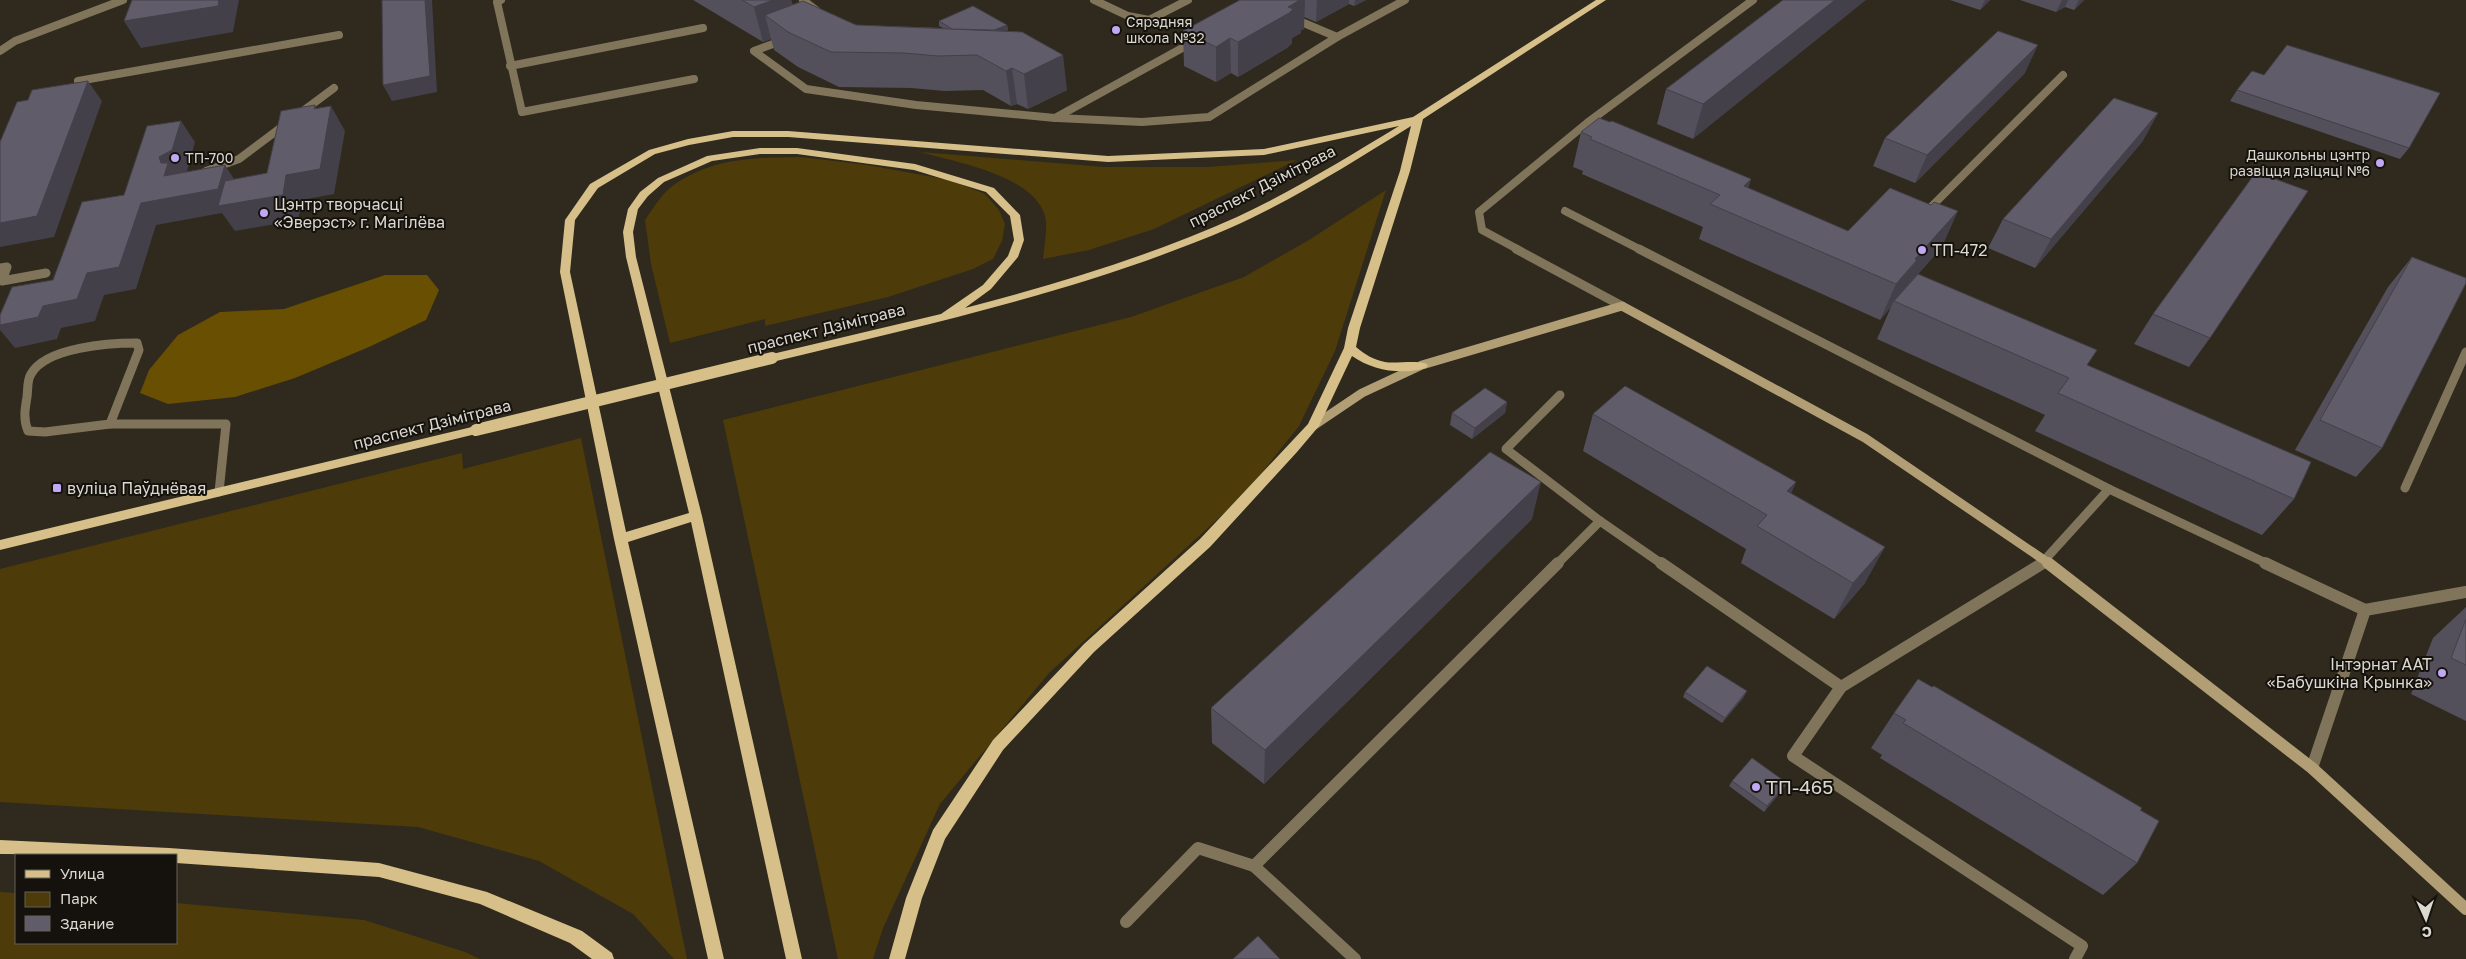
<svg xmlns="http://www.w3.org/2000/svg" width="2466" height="959" font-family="'Golos Text',sans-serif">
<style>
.green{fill:#4d3b0a}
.forest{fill:#684f02}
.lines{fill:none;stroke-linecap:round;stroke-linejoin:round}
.lane-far2{stroke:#80745b;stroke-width:8}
.lane-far1{stroke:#80745b;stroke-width:9}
.lane{stroke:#80745b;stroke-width:12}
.street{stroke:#80745b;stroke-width:8}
.secondary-far1{stroke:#b19e75;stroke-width:9}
.secondary{stroke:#b19e75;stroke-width:12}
.primary{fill:#d6bf88;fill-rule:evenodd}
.primary-bridge{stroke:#d6bf88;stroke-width:12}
.wall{fill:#534f5b}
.shaded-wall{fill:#43404a}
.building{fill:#605c6a;stroke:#43404a}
.poi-dot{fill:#c0a8f4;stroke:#15120d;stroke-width:2}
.labels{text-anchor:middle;stroke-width:4;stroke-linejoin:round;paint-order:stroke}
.far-poi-label{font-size:14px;fill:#dcd8d0;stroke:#15120d;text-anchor:start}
.street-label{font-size:16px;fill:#dcd8d0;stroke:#15120d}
.poi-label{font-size:16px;fill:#dcd8d0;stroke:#15120d;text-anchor:start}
.near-poi-label{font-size:19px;fill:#dcd8d0;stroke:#15120d;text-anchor:start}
</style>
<rect width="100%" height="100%" fill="#2f2a1d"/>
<g class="green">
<path d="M 920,152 L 1104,167 L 1208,167 L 1297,160 L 1154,229 L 1089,250 L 1043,259 C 1044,247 1047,233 1046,221 C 1040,176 955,162 920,152 Z"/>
<path d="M 801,157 L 867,165 L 950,180 L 985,194 L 999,210 L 1005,224 L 1002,241 L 993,259 L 973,269 L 888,297 L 765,326 L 765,319 L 670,343 L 651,264 L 645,220 C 654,207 664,190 678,182 C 718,157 756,158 801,157 Z"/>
<polygon points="1386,190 1335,351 1299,426 1245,494 1049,673 940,804 883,928 873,959 838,959 723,420 1131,317 1244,277 1309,240"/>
<polygon points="581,438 687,959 674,959 633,914 539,861 418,827 0,802 0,569 462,453 463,469"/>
<polygon points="0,892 16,893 16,943 176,943 176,903 364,920 465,952 480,959 0,959"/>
</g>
<polygon class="forest" points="385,275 427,275 439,290 426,320 369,347 295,378 235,397 168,404 140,393 149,370 178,335 220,312 284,309"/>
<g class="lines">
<g class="lane-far2">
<polyline points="501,0 497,2 522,112 694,79"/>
<polyline points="1094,0 1128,16 1149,20 1188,0"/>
<polyline points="1292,18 1337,37 1405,0"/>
<polyline points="784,40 754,51 806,89 916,105 1055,118 1195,41"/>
<polyline points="510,66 703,28"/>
<polyline points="78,81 339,35"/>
<polyline points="299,114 334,88"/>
<polyline points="1057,118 1142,122 1209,117 1337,37"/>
<polyline points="206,171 239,159 287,123"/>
<polyline points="1565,211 1641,250"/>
<polyline points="1927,211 2063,75"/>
<polyline points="1519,250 1482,230 1479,212 1587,123 1753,0"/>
</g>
<g class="lane-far1">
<polyline points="1516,249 1622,306"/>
<polyline points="1639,249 2109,489 2041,564"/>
<polyline points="0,268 7,267 2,281 46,273"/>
<path d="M 137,343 L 139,350 L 110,424 L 45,432 L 28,431 C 23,419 25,409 27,397 C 28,389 27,380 31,374 C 46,347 110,343 137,343 Z"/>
<polyline points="1560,395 1506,449 1600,521 1662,564"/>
<polyline points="110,424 226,424 219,492"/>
<polyline points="2405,488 2466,352"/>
<polyline points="2109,489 2268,564"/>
<polyline points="1557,564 1600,521"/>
</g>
<g class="lane">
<polyline points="1661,563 1841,687"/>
<polyline points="2043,563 1841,687 1793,756 2082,946 2075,959"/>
<polyline points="2265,563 2365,610"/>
<polyline points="2312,768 2365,610 2466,592"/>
<polyline points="1254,866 1355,959"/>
<polyline points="1126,922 1198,848 1254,866 1558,563"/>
</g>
<g class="street">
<polyline points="803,0 817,11"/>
<polyline points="0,51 15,41 123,0"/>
</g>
<polyline class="secondary-far1" points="1313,426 1362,393 1422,365 1622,306 1865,438 2050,564"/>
<polyline class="secondary" points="2048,563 2312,768 2466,909"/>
<g class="primary">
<path d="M 1596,0 L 1606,0 L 1423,119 L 1410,171 L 1360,328 L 1356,347 C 1364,354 1374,360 1385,362 C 1395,364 1422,359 1428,365 L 1426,368 C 1402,375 1373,371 1352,356 L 1319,426 L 1297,452 L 1210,547 L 1094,652 L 1003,750 L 945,839 L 922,898 L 905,959 L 889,959 L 906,898 L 933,830 L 993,740 L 1084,644 L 1200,539 L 1308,424 L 1344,348 L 1348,328 L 1400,171 L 1411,126 C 1353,162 1293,200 1230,228 C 1083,291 926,325 772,362 L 768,361 L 766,358 L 768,355 L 941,314 L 983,285 L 1008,256 L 1014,240 L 1010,216 L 986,192 L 914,170 L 797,154 L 760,154 L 712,161 L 664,182 L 648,196 L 638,209 L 633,232 L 636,257 L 702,516 L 802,959 L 786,959 L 691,522 L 628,542 L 724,959 L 708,959 L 614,539 L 560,272 L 565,220 L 590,184 L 649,150 L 688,139 L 733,131 L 788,131 L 1108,156 L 1264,149 L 1413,117 ZM 1399,126 C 1346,158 1293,191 1237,217 C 1150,256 1057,284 965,308 L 991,289 L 1018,257 L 1024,240 L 1020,215 L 994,188 L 915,164 L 797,148 L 760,148 L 707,156 L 658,178 L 640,192 L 628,209 L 623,232 L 626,257 L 689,513 L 626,532 L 570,272 L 575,220 L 598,188 L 655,154 L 689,145 L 733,137 L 788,137 L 1108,162 L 1264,155 Z"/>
<polygon points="476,426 480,427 482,430 480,433 0,550 0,540"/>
<polygon points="0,840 169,848 379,863 487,892 582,931 612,953 614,959 592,959 570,943 480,904 379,877 176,863 176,855 0,854"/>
</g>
<polyline class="primary-bridge" points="476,430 772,358"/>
</g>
<g class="wall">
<polygon points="693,0 791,0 793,5 856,25 943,28 939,26 939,21 1007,25 1008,30 1006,31 1067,90 1028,109 1017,104 1011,106 983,90 945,91 911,88 839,87 798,67 774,50 771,39 763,42"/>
<polygon points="1240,0 1366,0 1354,6 1349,4 1316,22 1304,17 1304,29 1301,30 1301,33 1292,38 1292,43 1287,48 1238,77 1231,73 1216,82 1184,66 1183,31"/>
<polygon points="1783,0 1693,139 1657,124 1666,89"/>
<polygon points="1950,0 1990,0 1980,10"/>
<polygon points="2020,0 2084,0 2074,10 2065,7 2056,12"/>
<polygon points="2025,73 1915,183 1873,166 1885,138"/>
<polygon points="2237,90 2409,148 2400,159 2230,101"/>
<polygon points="2158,113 2142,142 2035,268 1988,248 2003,219"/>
<polygon points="1581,132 1751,179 1748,188 1848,231 1942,247 1903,291 2087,365 2294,499 2262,535 2035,431 2045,415 1877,339 1891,307 1880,320 1699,239 1703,227 1582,174 1583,171 1573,167"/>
<polygon points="2412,257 2382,448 2356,477 2295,450 2388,287"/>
<polygon points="2153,314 2210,338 2189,367 2134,344"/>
<polygon points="1507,402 1505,413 1472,439 1450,425 1452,413"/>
<polygon points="1593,414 1796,482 1791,493 1865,583 1834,619 1741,563 1746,549 1583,451"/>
<polygon points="1532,519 1264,784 1212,743 1211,708"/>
<polygon points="2466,607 2466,721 2411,694 2433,638"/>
<polygon points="1685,692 1744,697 1722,723 1683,697"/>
<polygon points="1894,713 2140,810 2137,863 2103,895 1880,758 1882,755 1871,748"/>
<polygon points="1732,781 1787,783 1784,788 1764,812 1729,786"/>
</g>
<g class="shaded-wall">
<polygon points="219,0 239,0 233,32 141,48 124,21"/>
<polygon points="425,0 432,0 437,92 392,101 383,85"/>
<polygon points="773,0 791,0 799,28 765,15 771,39 763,42 754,7"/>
<polygon points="1300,0 1305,0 1304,29 1301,30 1301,33 1292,38 1292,43 1287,48 1238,77 1238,42 1288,7"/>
<polygon points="1317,0 1349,0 1349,4 1316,22"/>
<polygon points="1355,0 1366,0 1354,6"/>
<polygon points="1835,0 1866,0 1693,139 1703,104"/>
<polygon points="1985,0 1990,0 1980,10"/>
<polygon points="2062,0 2068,0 2065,7 2056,12"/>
<polygon points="2079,0 2084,0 2074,10"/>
<polygon points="1007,25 1008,30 973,46 972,40"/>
<polygon points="1230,38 1231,73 1216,82 1216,47"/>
<polygon points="2038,45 2025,73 1915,183 1927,155"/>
<polygon points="1063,55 1067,90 1028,109 1024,74"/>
<polygon points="1012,68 1017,104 1011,106 1006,71"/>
<polygon points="88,81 102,101 54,237 0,247 0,223"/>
<polygon points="315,105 327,128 331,106 345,131 334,194 302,200 298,220 235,231 222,213 156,225 136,289 104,295 95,321 61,328 57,339 15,348 0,330 0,325 43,306 87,273 141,203 164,176 159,157 181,121 195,142 187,171 177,177 225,165 239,187 286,175 314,109"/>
<polygon points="2158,113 2142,142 2035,268 2051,239"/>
<polygon points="1751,179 1740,214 1744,186"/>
<polygon points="1958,211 1942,247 1904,289 1901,295 1894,301 1891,307 1880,320 1896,284 1915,259"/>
<polygon points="1507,402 1505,413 1472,439 1475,428"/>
<polygon points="1541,482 1532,519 1264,784 1265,750"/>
<polygon points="1796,482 1779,519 1787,491"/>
<polygon points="1885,547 1865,583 1834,619 1853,583"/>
<polygon points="1747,691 1744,697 1722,723 1725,718"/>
<polygon points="1787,783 1784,788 1764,812 1767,806"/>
</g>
<g class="building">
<polygon points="132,0 219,0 218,6 124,21"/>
<polygon points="382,0 425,0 430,76 383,85"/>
<polygon points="742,0 773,0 754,7"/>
<polygon points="1240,0 1300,0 1288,7 1293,9 1289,13 1238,42 1230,38 1216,47 1183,31"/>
<polygon points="1783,0 1835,0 1703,104 1666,89"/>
<polygon points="803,1 856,25 1022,32 1063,55 1024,74 1012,68 1006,71 977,55 938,56 904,53 831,52 788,32 765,15"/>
<polygon points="973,6 1007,25 994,30 952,29 939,21"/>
<polygon points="1998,31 2038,45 1927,155 1885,138"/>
<polygon points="2287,45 2440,93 2409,148 2237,90 2252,71 2264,75"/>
<polygon points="88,81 37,216 0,223 0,142 17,102 28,100 32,90"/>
<polygon points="2114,98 2158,113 2051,239 2003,219"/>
<polygon points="315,105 314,109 331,106 320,169 286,175 283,195 218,206 225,181 267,173 281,111"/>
<polygon points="1599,118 1610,122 1612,121 1751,179 1744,186 1848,231 1890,188 1931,205 1934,202 1958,211 1915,259 1917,260 1896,284 1710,204 1720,195 1590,139 1592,137 1581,132"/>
<polygon points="181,121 172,150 159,157 161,163 168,163 164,176 225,165 218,189 141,203 119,267 87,273 77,299 43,306 38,317 0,325 0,315 12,287 53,280 82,202 124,195 147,126"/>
<polygon points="2256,172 2308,191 2210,338 2153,314"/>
<polygon points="2412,257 2466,278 2466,283 2382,448 2320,420"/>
<polygon points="1918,274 2097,350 2087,365 2311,462 2294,499 2058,393 2069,378 1894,301"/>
<polygon points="1625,386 1796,482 1787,491 1885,547 1853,583 1757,526 1767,515 1593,414"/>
<polygon points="1485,388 1507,402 1475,428 1452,413"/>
<polygon points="1490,452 1541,482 1265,750 1211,708"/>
<polygon points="2466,619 2466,665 2451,658"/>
<polygon points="1707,666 1747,691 1725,718 1685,692"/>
<polygon points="1918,679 1932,687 1934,686 2142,808 2140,810 2159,821 2137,863 1903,723 1906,720 1894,713"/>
<polygon points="1752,758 1787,783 1767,806 1732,781"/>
<polygon points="1258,936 1280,959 1233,959"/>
</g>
<g class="poi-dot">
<circle cx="1116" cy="30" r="5"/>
<circle cx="175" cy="158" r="5"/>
<circle cx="2380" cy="163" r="5"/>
<circle cx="264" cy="213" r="5"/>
<circle cx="1922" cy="250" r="5"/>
<rect x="52" y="483" width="10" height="10" rx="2.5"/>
<circle cx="2442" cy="673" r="5"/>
<circle cx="1756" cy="787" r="5"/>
</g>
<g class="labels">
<g class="far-poi-label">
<text x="1126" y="27">Сярэдняя<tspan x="1126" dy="16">школа №32</tspan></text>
<text x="2370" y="160" text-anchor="end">Дашкольны цэнтр<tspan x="2370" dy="16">развіцця дзіцяці №6</tspan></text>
<text x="185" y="163">ТП-700</text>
</g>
<g class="street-label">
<text transform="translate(1262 186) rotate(-27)" y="6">праспект Дзімітрава</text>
<text transform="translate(826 328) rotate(-14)" y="6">праспект Дзімітрава</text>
<text transform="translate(432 424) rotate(-14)" y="6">праспект Дзімітрава</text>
</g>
<g class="poi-label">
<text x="274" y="210">Цэнтр творчасці<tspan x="274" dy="18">«Эверэст» г. Магілёва</tspan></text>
<text x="1932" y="256">ТП-472</text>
<text x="67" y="494">вуліца Паўднёвая</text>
<text x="2432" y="670" text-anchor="end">Інтэрнат ААТ<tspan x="2432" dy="18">«Бабушкіна Крынка»</tspan></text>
</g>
<g class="near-poi-label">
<text x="1766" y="794">ТП-465</text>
</g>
</g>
<rect x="15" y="854" width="162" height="90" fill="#15120d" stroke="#65615b"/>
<rect x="25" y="870" width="25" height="8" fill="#d6bf88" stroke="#65615b"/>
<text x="60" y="879" font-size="15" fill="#dcd8d0">Улица</text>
<rect x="25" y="892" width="25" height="15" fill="#4d3b0a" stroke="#65615b"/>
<text x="60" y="904" font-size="15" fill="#dcd8d0">Парк</text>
<rect x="25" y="916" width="25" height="15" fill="#605c6a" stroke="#65615b"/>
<text x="60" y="929" font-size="15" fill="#dcd8d0">Здание</text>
<g transform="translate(2426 919) rotate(177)" stroke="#15120d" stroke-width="4" paint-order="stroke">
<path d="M0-4L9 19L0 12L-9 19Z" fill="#dcd8d0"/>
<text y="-8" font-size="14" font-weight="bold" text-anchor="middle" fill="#dcd8d0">С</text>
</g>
</svg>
